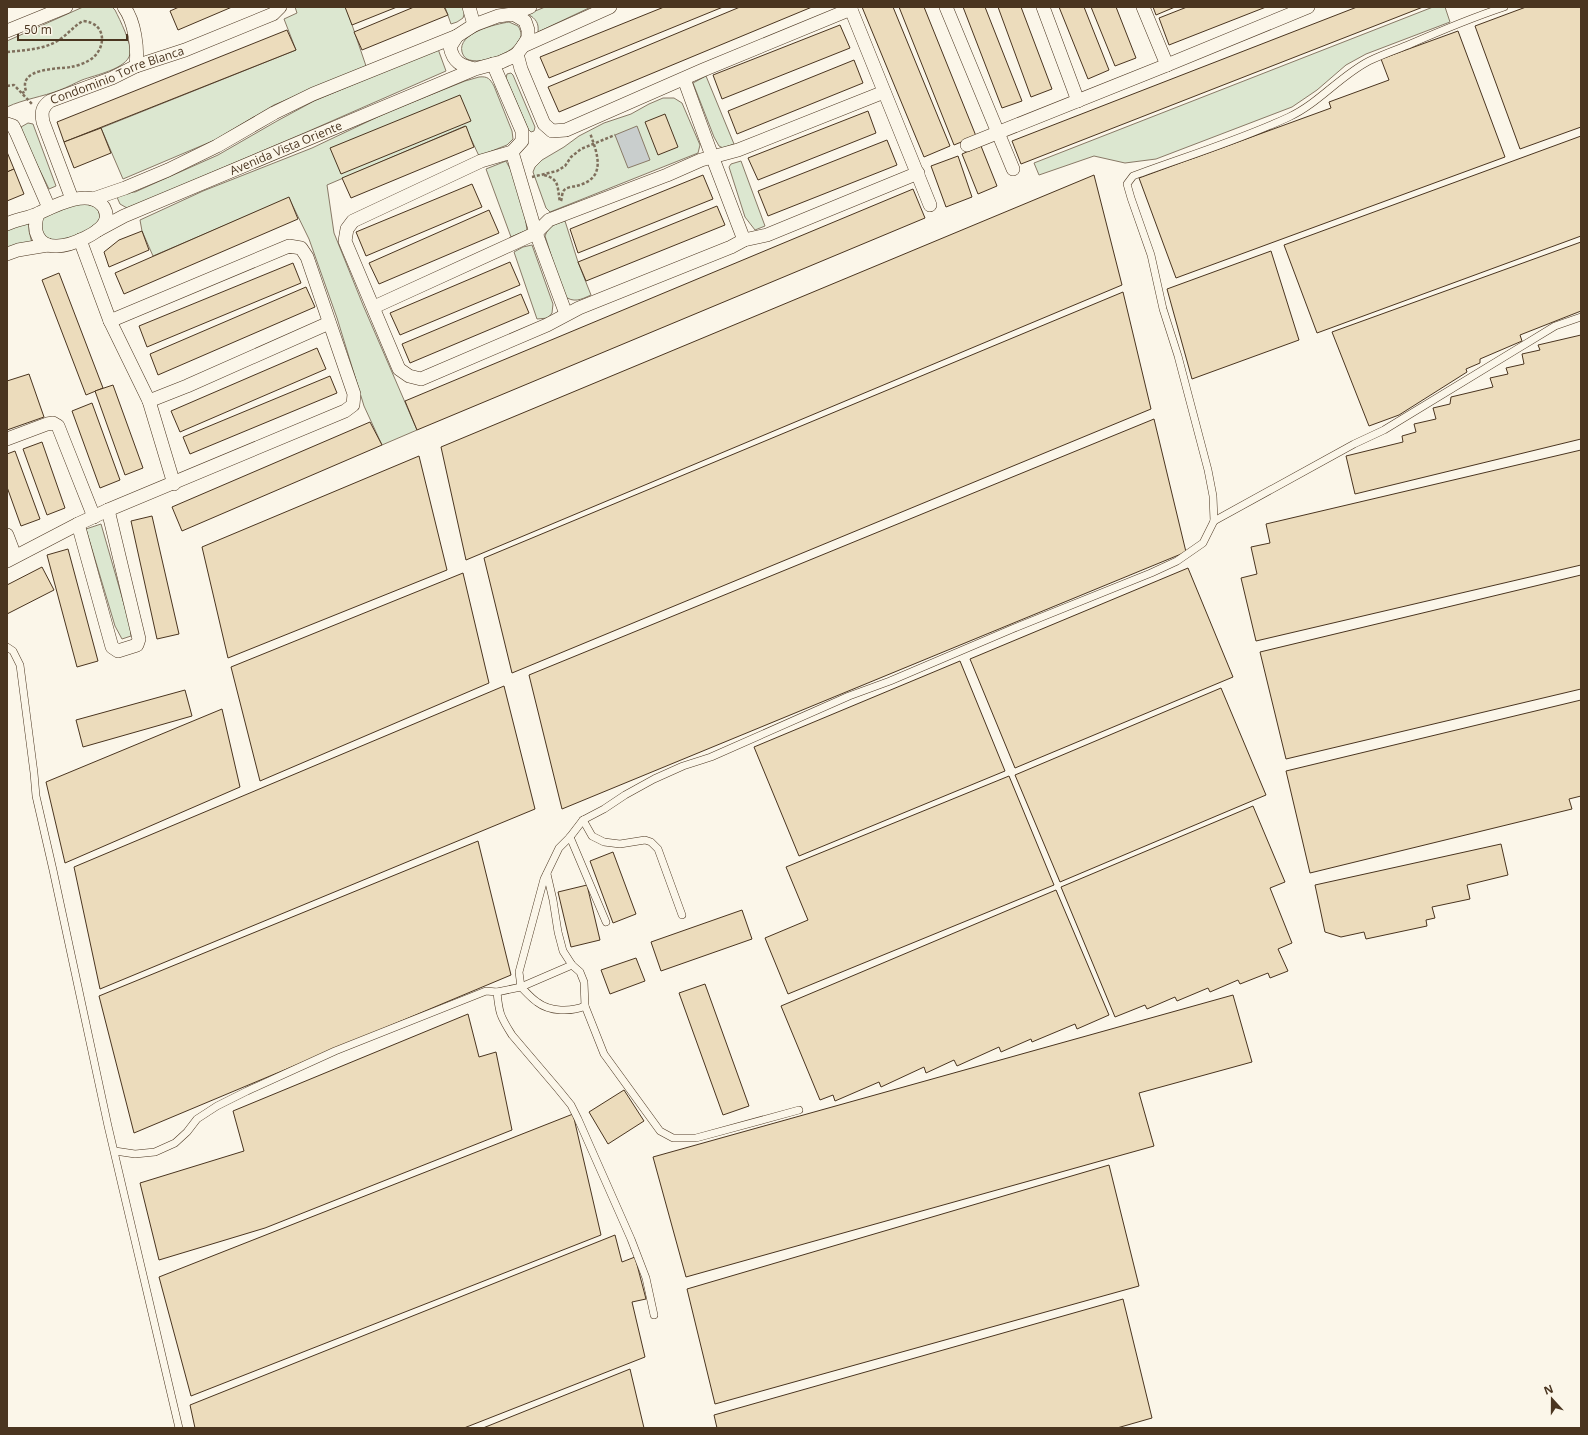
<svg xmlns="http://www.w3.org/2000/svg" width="1588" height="1435" font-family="'Open Sans',sans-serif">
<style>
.green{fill:#dce7d0;stroke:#887966}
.water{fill:#c9cecd;stroke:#887966}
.building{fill:#ecdcbc;stroke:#4a3520}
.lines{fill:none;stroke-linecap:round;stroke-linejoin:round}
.service-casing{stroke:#4a3520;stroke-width:8}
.minor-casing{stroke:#4a3520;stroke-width:14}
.path{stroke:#7f6f5c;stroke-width:2.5;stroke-dasharray:3 2;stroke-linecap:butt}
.service{stroke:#fbf6e9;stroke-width:7}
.minor{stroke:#fbf6e9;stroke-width:13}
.labels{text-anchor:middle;stroke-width:3;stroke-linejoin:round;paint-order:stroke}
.street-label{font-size:12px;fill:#4a3520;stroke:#fbf6e9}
</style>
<rect width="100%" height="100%" fill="#fbf6e9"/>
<g class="green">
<path d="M 83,7 L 112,7 L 115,10 C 120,20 132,44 130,54 C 127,69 95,75 82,80 C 75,83 68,87 60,90 C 42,97 24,99 7,107 L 7,41 Z"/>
<polygon points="295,7 346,7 366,66 274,105 215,140 123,179 101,128 296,50 284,19 297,13"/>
<polygon points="445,7 464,7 465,11 463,18 457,22 451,24"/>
<path d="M 545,7 L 591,7 L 538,32 C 539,23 536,19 528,14 Z"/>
<polygon points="1433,7 1445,7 1450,22 1366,54 1346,65 1317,90 1292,107 1156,159 1125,163 1094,156 1039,175 1034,163"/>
<path d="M 509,22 L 518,26 C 520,29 521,32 521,35 C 520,52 480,66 467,59 C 464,57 463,55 462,52 C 457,33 496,24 509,22 Z"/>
<polygon points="438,49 446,71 309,131 147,200 127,208 120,204 116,195 124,192 135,192 218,155 277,121 314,101"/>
<polygon points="511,73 513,75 535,127 534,131 531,132 528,129 506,78 507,74"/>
<polygon points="706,76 734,144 723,148 719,146 714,137 693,83"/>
<path d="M 479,77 C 488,76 490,79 494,86 L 512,131 L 513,139 L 507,145 L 479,156 L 465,126 L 327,185 L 334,233 L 363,305 L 417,430 L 382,445 L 364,406 L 337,318 L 309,239 L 289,198 L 153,256 L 142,231 L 140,220 L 203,191 L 312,148 L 388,112 L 465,81 Z"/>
<polygon points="663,98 674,98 682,103 700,145 698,153 550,212 546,208 533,172 535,167 542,160 564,147 579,136 604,123 631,114 649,104"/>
<polygon points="28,123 33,124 56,186 49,189 23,136 21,127"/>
<path d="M 506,161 C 518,182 524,206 527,230 L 511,237 L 486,169 Z"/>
<polygon points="741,161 765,226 755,230 745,217 729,167 731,164"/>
<path d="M 77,202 L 98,207 L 100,218 C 93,229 80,237 68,240 C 60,241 50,240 42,240 L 40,217 Z"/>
<polygon points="29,221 29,231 32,243 7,250 7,228"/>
<path d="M 565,221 L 578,262 L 591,295 C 580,300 574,303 564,296 L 545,236 C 549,225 555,224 565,221 Z"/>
<polygon points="532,245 553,304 552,313 548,318 537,319 514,252 523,247"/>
<polygon points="101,524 130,625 131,636 122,639 115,626 86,529"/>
</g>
<polygon class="water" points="637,126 650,160 628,168 615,135"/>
<g class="building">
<polygon points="179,7 232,7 178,30 170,11"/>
<polygon points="345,7 397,7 352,25"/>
<polygon points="414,7 444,7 448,15 362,50 354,32"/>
<polygon points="664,7 723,7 549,78 540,57"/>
<polygon points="740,7 812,7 559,112 548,87"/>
<polygon points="862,7 893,7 950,146 924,157"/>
<polygon points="899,7 924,7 976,136 954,145"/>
<polygon points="963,7 985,7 1022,101 1002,108"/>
<polygon points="998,7 1021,7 1052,89 1031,97"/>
<polygon points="1059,7 1084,7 1109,70 1088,79"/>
<polygon points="1091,7 1116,7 1136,58 1115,66"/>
<polygon points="1153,7 1175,7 1156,15"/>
<polygon points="1187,7 1266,7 1169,45 1159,18"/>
<polygon points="1357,7 1423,7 1021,164 1012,141"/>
<polygon points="1526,7 1581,7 1581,127 1520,149 1475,26"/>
<polygon points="840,25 850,48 722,99 713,75"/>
<polygon points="287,30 296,50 64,142 57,122"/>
<polygon points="1458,31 1505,157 1176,278 1139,178 1331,108 1329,102 1389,80 1381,59"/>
<polygon points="854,60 863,83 737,134 728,111"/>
<polygon points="460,95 471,121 341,174 330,148"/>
<polygon points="868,111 876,133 758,180 748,158"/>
<polygon points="665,114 678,147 658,155 645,122"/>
<polygon points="466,126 474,147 351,198 342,178"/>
<polygon points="101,128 111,153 74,168 64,142"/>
<polygon points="1581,136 1581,236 1317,333 1284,245"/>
<polygon points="887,140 897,165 768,216 758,191"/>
<polygon points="981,146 997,186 978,194 962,154"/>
<polygon points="7,152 14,169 7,172"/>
<polygon points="958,156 972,197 946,207 931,166"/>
<polygon points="14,169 24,194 7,201 7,172"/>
<polygon points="703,175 713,199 578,253 570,229"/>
<polygon points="1094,175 1122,285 466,560 441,447"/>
<polygon points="472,184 482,207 366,256 356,232"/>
<polygon points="913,189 925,218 417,430 405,401"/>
<polygon points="289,197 298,219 124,294 115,273"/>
<polygon points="717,206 725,225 586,281 578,262"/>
<polygon points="489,210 499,233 379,284 369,263"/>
<polygon points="142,231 149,250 109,267 104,252 119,240"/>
<polygon points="1581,242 1581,311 1520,335 1522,341 1480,359 1480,363 1466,369 1467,372 1399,415 1369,426 1332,332"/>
<polygon points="1271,251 1299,340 1192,379 1167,289"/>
<polygon points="510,262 520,285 400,335 390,313"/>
<polygon points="293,263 301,283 147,347 139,326"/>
<polygon points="59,273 103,388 86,395 42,280"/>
<polygon points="306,287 315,307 158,375 150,354"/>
<polygon points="1123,292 1151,409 512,673 484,558"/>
<polygon points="521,294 529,313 410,363 402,344"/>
<polygon points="1581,335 1581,439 1355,494 1346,456 1403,442 1402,436 1416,432 1414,424 1436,419 1433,408 1450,404 1451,397 1493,387 1490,378 1508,374 1506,368 1524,364 1522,354 1540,350 1538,345"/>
<polygon points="317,348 326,369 180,432 171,411"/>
<polygon points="29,374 44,417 7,430 7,381"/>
<polygon points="330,376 337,393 190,454 183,437"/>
<polygon points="113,385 143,468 125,475 95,391"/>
<polygon points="92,403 120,480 100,488 72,411"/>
<polygon points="1154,419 1186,552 562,809 529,675"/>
<polygon points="370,422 382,445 182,531 172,507"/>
<polygon points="42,442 65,508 47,515 23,449"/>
<polygon points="1581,450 1581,565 1256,641 1241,578 1257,574 1251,547 1270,543 1266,524"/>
<polygon points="15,451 40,519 21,526 7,487 7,454"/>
<polygon points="419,456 447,570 228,658 202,547"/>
<polygon points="152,516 179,634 157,639 131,521"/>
<polygon points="68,549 98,661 77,667 47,555"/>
<polygon points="42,567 54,590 7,614 7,585"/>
<polygon points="1188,568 1233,677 1015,768 970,659"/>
<polygon points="463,573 489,683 260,781 231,667"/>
<polygon points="1581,575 1581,689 1286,759 1260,652"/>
<polygon points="960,661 1005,771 799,856 754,747"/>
<polygon points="504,686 535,809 100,989 74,867"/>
<polygon points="1221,688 1266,795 1060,882 1015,775"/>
<polygon points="185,690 192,716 83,747 76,720"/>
<polygon points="1581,700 1581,796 1569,799 1572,809 1310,873 1286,771"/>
<polygon points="222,709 240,787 65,863 46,782"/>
<polygon points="1009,776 1054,885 788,994 765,938 808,920 786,867"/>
<polygon points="1253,806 1285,882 1270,888 1292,943 1278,949 1288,971 1270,978 1268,973 1240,984 1238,980 1210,992 1208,988 1177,1001 1175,997 1147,1009 1145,1005 1115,1017 1061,887"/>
<polygon points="478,841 511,975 134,1133 99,996"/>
<polygon points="1501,844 1508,875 1467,885 1470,899 1432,907 1435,918 1426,920 1427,926 1366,939 1364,932 1341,937 1325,932 1315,885"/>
<polygon points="613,852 636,914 613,923 590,861"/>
<polygon points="587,885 600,940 571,947 558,892"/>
<polygon points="1056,890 1109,1015 1077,1029 1075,1024 1032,1042 1031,1039 1001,1052 999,1047 957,1066 954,1060 926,1073 924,1067 881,1087 879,1082 835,1101 833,1095 820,1100 781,1006"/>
<polygon points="742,910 752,939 661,971 651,942"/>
<polygon points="636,958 645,981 610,994 601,970"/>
<polygon points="705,984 749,1106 723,1115 679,993"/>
<polygon points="1233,995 1252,1062 1139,1093 1154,1146 686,1277 653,1157"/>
<polygon points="468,1014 479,1057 496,1052 512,1130 265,1228 159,1260 140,1183 244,1151 233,1111"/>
<polygon points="624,1090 644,1121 608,1144 589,1112"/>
<polygon points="573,1114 601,1235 191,1396 159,1277"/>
<polygon points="1109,1165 1139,1286 715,1404 687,1289"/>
<polygon points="615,1235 622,1262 635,1257 646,1299 632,1302 645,1357 464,1428 195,1428 190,1405"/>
<polygon points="1123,1299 1152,1418 1117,1428 717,1428 714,1415"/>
<polygon points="630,1369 644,1428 483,1428"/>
</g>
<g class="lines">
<defs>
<g id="service">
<polyline points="1214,521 1354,444 1384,430 1555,326 1581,317"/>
<polyline points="7,647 13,651 20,665 34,773 36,796 53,870 108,1126 179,1428"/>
<polyline points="583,820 592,836 604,842 620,844 645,840 651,842 658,849 682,915"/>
<polyline points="570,837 606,922"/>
<polyline points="547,874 553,900 558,932 563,951 572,965 580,972 584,982 585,1006"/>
<path d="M 572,965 L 521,987 C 526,992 531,998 537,1002 C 550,1012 571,1012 585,1006 L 604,1054 L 660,1131 L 673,1138 L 696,1138 L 799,1110"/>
<path d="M 497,992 C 499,1013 500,1016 512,1035 L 558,1089 L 571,1105 L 578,1119 L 631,1239 L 646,1278 L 654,1315"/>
<path d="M 115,1151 L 135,1154 L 155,1152 L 175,1143 L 187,1132 L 197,1119 L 217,1106 L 247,1091 L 335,1051 L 486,991 L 497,992 L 521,987 L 519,972 L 544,879 L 559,848 L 570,837 L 583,820 L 604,809 L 625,795 L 654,779 L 683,766 L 711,757 L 849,696 L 890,681 L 1012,629 L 1151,573 L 1177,561 L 1203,543 L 1214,521 L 1213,496 L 1208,470 L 1178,356 L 1163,309 L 1151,255 L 1131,198 L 1127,184 L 1133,176 C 1184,157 1240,140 1289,117 C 1319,103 1340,76 1369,61 C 1381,55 1395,50 1408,45 C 1440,31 1471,18 1504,7"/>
</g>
<g id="minor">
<path d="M 124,7 C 135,22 138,48 136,66"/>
<polyline points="469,7 474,25"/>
<polyline points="850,7 930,205"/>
<polyline points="946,7 1013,169"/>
<polyline points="1043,7 1078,101"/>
<polyline points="1143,7 1167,65"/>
<polyline points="513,14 530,7"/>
<polyline points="7,31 66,7"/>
<polyline points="523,46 610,7"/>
<polyline points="517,54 521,69 544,124 552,131 566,130 703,70 851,9"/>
<polyline points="493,64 522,131 522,141 512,152 481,161 353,221 347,229 345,241 399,369 409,376 421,379 547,325 579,308 731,247 744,240 767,235 918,173"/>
<polyline points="684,79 712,156 744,240"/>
<polyline points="7,124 13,126 16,132 49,208"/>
<polyline points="967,145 1167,65 1308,7"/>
<polyline points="512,152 536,233 566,314"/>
<path id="s1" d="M 72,199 L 43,122 C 41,112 42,107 50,101 L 112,78 L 136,66 L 185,50 L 273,14 L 280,7"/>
<polyline points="93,199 125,188 168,170 217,146 274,113 313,94 457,36"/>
<path d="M 7,224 C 17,219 30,218 39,213 C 54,206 88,188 102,205 C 105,208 107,214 106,219 C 103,233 70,246 57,246 C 37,247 32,229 38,214"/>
<path id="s2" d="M 98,230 L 124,216 L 475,69 L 501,62 L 510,58 L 517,54 L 523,46 L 528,38 L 528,30 L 525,21 L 513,14 L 498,16 L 474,25 L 457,36 L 450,47 C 453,62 461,66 475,69"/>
<polyline points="80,240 110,321 149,401 174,484"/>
<polyline points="7,254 18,250 48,245"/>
<polyline points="374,307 536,233 549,220 667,175 701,160 738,150 884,92"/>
<polyline points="149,401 187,386 329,323"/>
<polyline points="7,439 47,424 53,423 58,426 94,517"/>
<polyline points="78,524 112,647 118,651 137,645 139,639 108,510"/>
<polyline points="7,535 15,556"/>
<polyline points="7,561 78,524 108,510 345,411 353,405 354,394 307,257 301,248 289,246 110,321"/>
</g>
</defs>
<use href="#service" class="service-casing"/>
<use href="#minor" class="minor-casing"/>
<g class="path">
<path d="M 7,52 C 25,50 43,50 59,40 C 68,34 74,26 83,21 C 109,23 106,52 88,61 C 83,64 76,66 71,67 C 57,69 18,68 26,91 L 22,93"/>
<polyline points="7,86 14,85 32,104"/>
<path d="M 544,175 C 560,179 557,187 560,202"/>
<polyline points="532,177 557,171 565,166 571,157 581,149 615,135"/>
<path d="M 561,201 C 562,198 562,194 563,192 C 565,187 572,187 576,186 C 607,179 598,155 590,133"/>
</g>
<use href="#service" class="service"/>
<use href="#minor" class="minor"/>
</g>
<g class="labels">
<g class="street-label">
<text dy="4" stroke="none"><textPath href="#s1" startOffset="178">Condominio Torre Blanca</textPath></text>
<text dy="4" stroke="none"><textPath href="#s2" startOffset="205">Avenida Vista Oriente</textPath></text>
</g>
</g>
<rect width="1588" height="1435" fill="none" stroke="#4a3520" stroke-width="16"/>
<g transform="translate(1552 1399) rotate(339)" stroke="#fbf6e9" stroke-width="3" paint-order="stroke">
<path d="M0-3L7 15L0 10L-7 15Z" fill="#4a3520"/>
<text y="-6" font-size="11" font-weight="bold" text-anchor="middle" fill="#4a3520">N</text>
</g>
<path d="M18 34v6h109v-6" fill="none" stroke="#4a3520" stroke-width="2"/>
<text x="24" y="34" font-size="12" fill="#4a3520" stroke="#fbf6e9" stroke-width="3" paint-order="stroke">50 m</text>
</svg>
